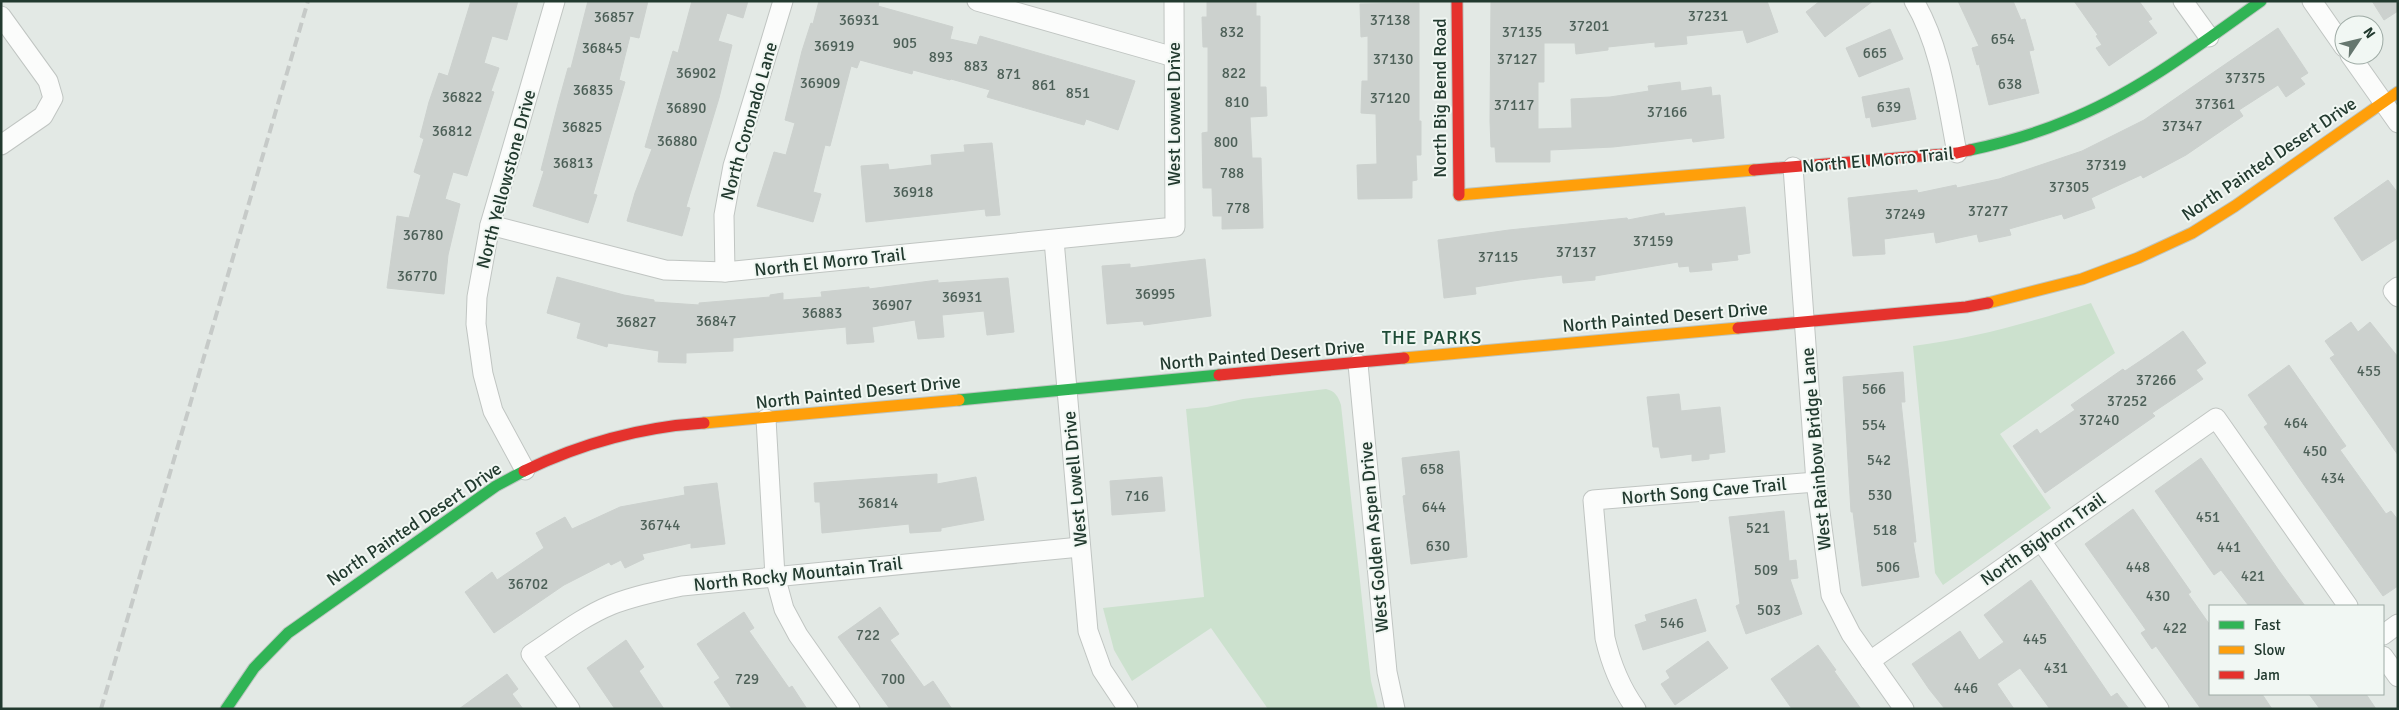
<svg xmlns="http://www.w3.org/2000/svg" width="2399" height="710" font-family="Signika,sans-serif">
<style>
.green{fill:#cce1ce}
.building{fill:#ccd1ce;stroke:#ccd1ce}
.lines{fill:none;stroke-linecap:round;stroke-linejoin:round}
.street-casing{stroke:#c0c5c2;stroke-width:21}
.fast-casing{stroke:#bdc5c0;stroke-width:13}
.slow-casing{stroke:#bdc5c0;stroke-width:13}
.jam-casing{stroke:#bdc5c0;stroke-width:13}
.street{stroke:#fbfcfb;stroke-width:19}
.fast{stroke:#30b455;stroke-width:11}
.slow{stroke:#ff9f0a;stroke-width:11}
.jam{stroke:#e5322d;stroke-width:11}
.rail{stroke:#c6cac8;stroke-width:4;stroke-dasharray:10 5;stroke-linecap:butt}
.labels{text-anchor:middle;stroke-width:4;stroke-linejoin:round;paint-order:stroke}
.number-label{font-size:15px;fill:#4d6058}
.street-label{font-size:18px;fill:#223a2f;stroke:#f1f7f3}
.neighbourhood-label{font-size:19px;letter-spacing:1px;fill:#1f4c37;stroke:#f1f7f3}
</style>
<rect width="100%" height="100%" fill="#e3e9e5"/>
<g class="green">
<path d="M 2091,303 L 2115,353 L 2000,434 L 2051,508 L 1943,585 L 1935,573 L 1913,346 C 1976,338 2031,322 2091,303 Z"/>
<path d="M 1326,389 C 1335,391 1338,396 1341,405 L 1367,646 L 1371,681 L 1378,709 L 1268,709 L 1211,628 L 1132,681 L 1114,650 L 1103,608 L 1204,597 L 1186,409 L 1207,407 L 1243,399 Z"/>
</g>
<g class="building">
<polygon points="471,1 518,1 507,40 492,36 484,63 499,68 491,91 494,92 467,176 453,172 445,199 460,204 448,255 444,294 387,288 397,216 409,218 421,175 414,172 424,139 420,137 429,102 439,73 448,76"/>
<polygon points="588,1 648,1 639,38 630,36 619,80 625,82 593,194 597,195 588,223 533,206 544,171 541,170 558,104 568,68 571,68"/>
<polygon points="692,1 748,1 743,18 727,13 718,41 732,45 719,98 686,207 690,208 682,236 627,221 635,193 652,149 645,147 656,109 673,51 678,53"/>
<polygon points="819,1 879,1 878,6 953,27 950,39 977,45 980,36 1135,81 1118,130 1086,119 1084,125 987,97 990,90 951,79 950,80 913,70 912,74 860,60 857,68 851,66 830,146 825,145 813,192 821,194 813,222 757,206 774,152 786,155 795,123 785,120 802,51 811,23 813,24"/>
<polygon points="1207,1 1256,1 1256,16 1260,16 1260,87 1266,87 1267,116 1250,117 1252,158 1261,158 1263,228 1222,229 1222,216 1213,216 1212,188 1203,188 1202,133 1208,132 1208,47 1203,47 1202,17 1207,17"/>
<polygon points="1491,1 1767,1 1778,32 1747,43 1743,30 1686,36 1687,44 1655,47 1655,42 1608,47 1608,50 1576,54 1575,43 1544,43 1544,82 1538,82 1538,129 1572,128 1571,99 1610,97 1649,91 1648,86 1680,82 1681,91 1711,87 1712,96 1720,95 1724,138 1693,142 1692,138 1613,147 1550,150 1550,162 1496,162 1495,147 1491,147 1490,121"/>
<polygon points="1820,1 1873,1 1825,37 1806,12"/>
<polygon points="1958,1 2013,1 2021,20 2025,19 2034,50 2029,51 2039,93 1989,105 1979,64 1977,65 1972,48 1979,46"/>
<polygon points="2074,1 2139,1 2152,19 2148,21 2157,33 2109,66 2096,48 2102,45 2096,36 2098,35"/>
<polygon points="2372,1 2398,1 2398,11 2384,20"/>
<polygon points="1419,3 1419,121 1421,121 1421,155 1416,155 1417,180 1412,181 1412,198 1358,199 1357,165 1377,164 1376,114 1361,113 1362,81 1368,81 1368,36 1361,37 1360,4"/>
<polygon points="2278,28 2308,73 2300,78 2305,84 2286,97 2278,85 2239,110 2243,116 2186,155 2143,178 2141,175 2091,198 2095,208 2064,219 2062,214 2009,229 2011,235 1979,242 1977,234 1936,243 1934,232 1884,239 1885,254 1853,256 1848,198 1917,190 1918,193 1956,185 1957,188 1999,179 2082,151 2144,120"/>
<polygon points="1890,29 1903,59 1859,77 1846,48"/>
<polygon points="1909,88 1916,119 1872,127 1870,117 1866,118 1862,97"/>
<polygon points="992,143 1000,215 986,216 985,209 866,222 861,166 888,164 889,170 932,165 931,155 965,152 964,145"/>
<polygon points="2388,180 2398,193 2398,238 2362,261 2334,218"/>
<polygon points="1745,207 1750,253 1737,255 1738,260 1711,263 1712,270 1690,272 1689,266 1679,267 1678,262 1595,276 1595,280 1563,283 1562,275 1520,280 1475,287 1476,294 1444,298 1438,240 1509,230 1627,218 1628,220 1664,213 1665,216"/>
<polygon points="1205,259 1211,316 1144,325 1143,321 1107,324 1102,266 1130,264 1130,268"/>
<polygon points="557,277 624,295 654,300 654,302 699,305 699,303 770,297 770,295 783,293 783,300 822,297 821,292 869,287 869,289 938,280 938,283 1008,278 1014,332 987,335 984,311 942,315 944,337 918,339 915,320 872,327 874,342 847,344 846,327 733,338 733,351 686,353 686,363 658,362 659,351 608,343 607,347 577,338 581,323 547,313"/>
<polygon points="2351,322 2358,332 2370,322 2398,357 2398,455 2330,358 2335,355 2325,341"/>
<polygon points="2183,331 2206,363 2196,370 2203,379 2152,413 2155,416 2045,493 2013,446 2037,429 2040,434 2075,410 2071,405 2123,369 2125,371 2149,355"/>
<polygon points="2289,365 2346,446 2340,450 2386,514 2391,511 2398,520 2398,586 2383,596 2304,485 2264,427 2268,424 2248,395"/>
<polygon points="1903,372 1905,402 1901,402 1916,542 1913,542 1919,577 1862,586 1853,512 1851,512 1843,377"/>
<polygon points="1679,394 1681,411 1720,407 1725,452 1709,454 1709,459 1692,461 1692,454 1661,458 1659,447 1653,447 1647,397"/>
<polygon points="1459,451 1467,557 1411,564 1403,496 1406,495 1402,458"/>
<polygon points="2201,458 2280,572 2305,606 2249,606 2221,570 2214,575 2155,491"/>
<polygon points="937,474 937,484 976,477 984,520 941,528 941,531 910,533 909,524 822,533 820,502 815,502 814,483"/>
<polygon points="1162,477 1165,511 1112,515 1110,481"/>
<polygon points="717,483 725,544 691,548 691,543 642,554 644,559 625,568 621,560 611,565 609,562 564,585 494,633 465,592 492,572 497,580 544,548 536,533 565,517 572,529 620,507 685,495 684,487"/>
<polygon points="2133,509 2191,592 2188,594 2210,625 2210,694 2262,694 2272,709 2201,709 2156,646 2152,649 2141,633 2146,630 2085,544"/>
<polygon points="1784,511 1789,561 1796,560 1798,578 1790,579 1802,614 1746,634 1736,606 1740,604 1729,517"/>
<polygon points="2031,580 2111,697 2117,693 2129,709 2050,709 2020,668 1997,684 2014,709 1945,709 1929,689 1912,664 1960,631 1979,660 2004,642 1984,615"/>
<polygon points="1696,599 1706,631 1643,650 1635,625 1647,621 1645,615"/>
<polygon points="880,607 899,634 890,640 924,687 933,681 952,709 890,709 838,637"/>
<polygon points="744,612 754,628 749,631 789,688 792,686 807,709 732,709 714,682 720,678 697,644"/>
<polygon points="626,640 644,667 639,671 664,709 615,709 587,668"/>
<polygon points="1708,641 1728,668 1675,705 1661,684 1670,678 1666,671"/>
<polygon points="1818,645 1836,670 1834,671 1861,709 1792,709 1771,679"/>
<polygon points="507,674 518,689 512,694 523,709 459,709"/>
<polygon points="2309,694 2366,694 2376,709 2320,709"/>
</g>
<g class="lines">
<defs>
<g id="street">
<polyline points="977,1 1174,57"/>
<path d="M 1914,1 C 1941,47 1947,101 1957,153"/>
<polyline points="2183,1 2209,37"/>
<polyline points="2312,1 2344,47"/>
<polyline points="1,16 48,81 53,98 43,116 1,145"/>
<polyline points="2350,55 2398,123"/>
<polyline points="1793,167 1816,482 1831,595 1851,634 1904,709"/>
<polyline points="490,225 665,270 725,272 1175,227 1174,1"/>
<polyline points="1054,240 1088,631 1102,670 1128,709"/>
<polyline points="725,272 724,215 733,166 783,1"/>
<polyline points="2398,287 2393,291 2398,297"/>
<polyline points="1358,364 1387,672 1395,709"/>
<polyline points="766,419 775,576 784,609 798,635 850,709"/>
<polyline points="525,470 493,411 483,374 476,324 477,297 490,225 555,1"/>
<polyline points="2041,541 2159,709"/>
<polyline points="2383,635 2398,624"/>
<polyline points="2383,656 2398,677"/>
<polyline points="1870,661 2216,418 2348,606"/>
<path d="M 570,709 L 531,654 C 557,637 582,617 611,605 C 634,596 658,591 682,586 L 1080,547"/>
<path d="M 1636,709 C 1620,687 1611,664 1605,638 L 1593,500 L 1816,482"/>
</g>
<g id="fast">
<path d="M 1970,150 C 2003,143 2035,134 2066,121 C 2137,93 2199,45 2261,1"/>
<polyline points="959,400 1219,375"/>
<polyline points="226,709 254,668 288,633 496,486 524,471"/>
</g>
<g id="slow">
<polyline points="1459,195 1754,170"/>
<polyline points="1988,303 2082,279 2138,258 2192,233 2235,206 2398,92"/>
<polyline points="1404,358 1738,328"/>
<polyline points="704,423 959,400"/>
</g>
<g id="jam">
<polyline points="1457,1 1459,195"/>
<polyline points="1754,170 1957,153 1970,150"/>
<polyline points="1738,328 1966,307 1988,303"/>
<polyline points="1219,375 1404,358"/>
<path d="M 524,471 C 580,444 641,427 704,423"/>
</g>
</defs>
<use href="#street" class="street-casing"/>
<use href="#fast" class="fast-casing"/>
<use href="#slow" class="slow-casing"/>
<use href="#jam" class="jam-casing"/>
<use href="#street" class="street"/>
<use href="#fast" class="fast"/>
<use href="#slow" class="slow"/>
<use href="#jam" class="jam"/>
<polyline class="rail" points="101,709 308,1"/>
</g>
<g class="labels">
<g class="number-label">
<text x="1708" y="21">37231</text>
<text x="614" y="22">36857</text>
<text x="859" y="25">36931</text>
<text x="1390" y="25">37138</text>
<text x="1589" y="31">37201</text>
<text x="1232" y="37">832</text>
<text x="1522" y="37">37135</text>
<text x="2003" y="44">654</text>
<text x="905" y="48">905</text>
<text x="834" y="51">36919</text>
<text x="602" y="53">36845</text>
<text x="1875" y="58">665</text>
<text x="941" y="62">893</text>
<text x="1393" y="64">37130</text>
<text x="1517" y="64">37127</text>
<text x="976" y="71">883</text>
<text x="696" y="78">36902</text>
<text x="1234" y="78">822</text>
<text x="1009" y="79">871</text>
<text x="2245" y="83">37375</text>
<text x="820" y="88">36909</text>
<text x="2010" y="89">638</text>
<text x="1044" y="90">861</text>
<text x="593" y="95">36835</text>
<text x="1078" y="98">851</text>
<text x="462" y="102">36822</text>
<text x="1390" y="103">37120</text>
<text x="1237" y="107">810</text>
<text x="2215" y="109">37361</text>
<text x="1514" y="110">37117</text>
<text x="1889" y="112">639</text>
<text x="686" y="113">36890</text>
<text x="1667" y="117">37166</text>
<text x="2182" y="131">37347</text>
<text x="582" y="132">36825</text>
<text x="452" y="136">36812</text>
<text x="677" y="146">36880</text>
<text x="1226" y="147">800</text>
<text x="573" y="168">36813</text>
<text x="2106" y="170">37319</text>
<text x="1232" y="178">788</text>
<text x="2069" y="192">37305</text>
<text x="913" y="197">36918</text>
<text x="1238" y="213">778</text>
<text x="1988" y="216">37277</text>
<text x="1905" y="219">37249</text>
<text x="423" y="240">36780</text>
<text x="1653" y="246">37159</text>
<text x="1576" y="257">37137</text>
<text x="1498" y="262">37115</text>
<text x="417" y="281">36770</text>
<text x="1155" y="299">36995</text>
<text x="962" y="302">36931</text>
<text x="892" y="310">36907</text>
<text x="822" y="318">36883</text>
<text x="716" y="326">36847</text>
<text x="636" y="327">36827</text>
<text x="2369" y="376">455</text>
<text x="2156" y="385">37266</text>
<text x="1874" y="394">566</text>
<text x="2127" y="406">37252</text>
<text x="2099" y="425">37240</text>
<text x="2296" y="428">464</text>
<text x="1874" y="430">554</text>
<text x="2315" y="456">450</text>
<text x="1879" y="465">542</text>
<text x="1432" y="474">658</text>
<text x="2333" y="483">434</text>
<text x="1880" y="500">530</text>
<text x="1137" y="501">716</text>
<text x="878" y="508">36814</text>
<text x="1434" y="512">644</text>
<text x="2208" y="522">451</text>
<text x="660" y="530">36744</text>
<text x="1758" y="533">521</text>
<text x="1885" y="535">518</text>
<text x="1438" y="551">630</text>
<text x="2229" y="552">441</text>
<text x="1888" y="572">506</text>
<text x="2138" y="572">448</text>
<text x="1766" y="575">509</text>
<text x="2253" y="581">421</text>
<text x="528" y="589">36702</text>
<text x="2158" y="601">430</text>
<text x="1769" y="615">503</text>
<text x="1672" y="628">546</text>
<text x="2175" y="633">422</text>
<text x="868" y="640">722</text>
<text x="2035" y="644">445</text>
<text x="2056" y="673">431</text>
<text x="747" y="684">729</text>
<text x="893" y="684">700</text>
<text x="1966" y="693">446</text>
</g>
<g class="street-label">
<text transform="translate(1440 98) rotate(-90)" y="6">North Big Bend Road</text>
<text transform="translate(1174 114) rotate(-90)" y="6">West Lowwel Drive</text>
<text transform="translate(749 121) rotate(-74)" y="6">North Coronado Lane</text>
<text transform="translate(2269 159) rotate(-34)" y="6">North Painted Desert Drive</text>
<text transform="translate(1878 160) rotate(-5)" y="6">North El Morro Trail</text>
<text transform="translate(506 179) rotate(-75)" y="6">North Yellowstone Drive</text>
<text transform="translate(830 262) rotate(-6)" y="6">North El Morro Trail</text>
<text transform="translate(1665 317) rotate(-5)" y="6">North Painted Desert Drive</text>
<text transform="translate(1262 355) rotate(-5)" y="6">North Painted Desert Drive</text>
<text transform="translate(858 392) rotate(-6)" y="6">North Painted Desert Drive</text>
<text transform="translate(1816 449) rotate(-95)" y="6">West Rainbow Bridge Lane</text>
<text transform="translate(1075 479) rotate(-95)" y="6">West Lowell Drive</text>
<text transform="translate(1704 491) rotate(-5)" y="6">North Song Cave Trail</text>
<text transform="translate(414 524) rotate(-34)" y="6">North Painted Desert Drive</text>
<text transform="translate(1374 537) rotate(-95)" y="6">West Golden Aspen Drive</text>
<text transform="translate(2043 539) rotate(-35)" y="6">North Bighorn Trail</text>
<text transform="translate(798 574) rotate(-6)" y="6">North Rocky Mountain Trail</text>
</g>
<g class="neighbourhood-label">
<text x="1432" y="344">THE PARKS</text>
</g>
</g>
<rect width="2399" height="710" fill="none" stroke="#223a2f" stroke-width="5"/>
<rect x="2209" y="605" width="175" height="90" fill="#f1f7f3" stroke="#9eaba5"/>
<rect x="2219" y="621" width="25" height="8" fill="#30b455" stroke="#9eaba5"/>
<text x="2254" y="630" font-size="15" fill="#223a2f">Fast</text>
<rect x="2219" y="646" width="25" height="8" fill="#ff9f0a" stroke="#9eaba5"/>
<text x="2254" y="655" font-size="15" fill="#223a2f">Slow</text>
<rect x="2219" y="671" width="25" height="8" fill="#e5322d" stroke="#9eaba5"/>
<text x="2254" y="680" font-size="15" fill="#223a2f">Jam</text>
<g transform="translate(2359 40) rotate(55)"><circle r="24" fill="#f1f7f3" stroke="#9eaba5"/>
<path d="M0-4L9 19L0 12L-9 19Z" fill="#66776f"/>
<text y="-8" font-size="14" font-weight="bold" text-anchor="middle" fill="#223a2f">N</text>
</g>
</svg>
